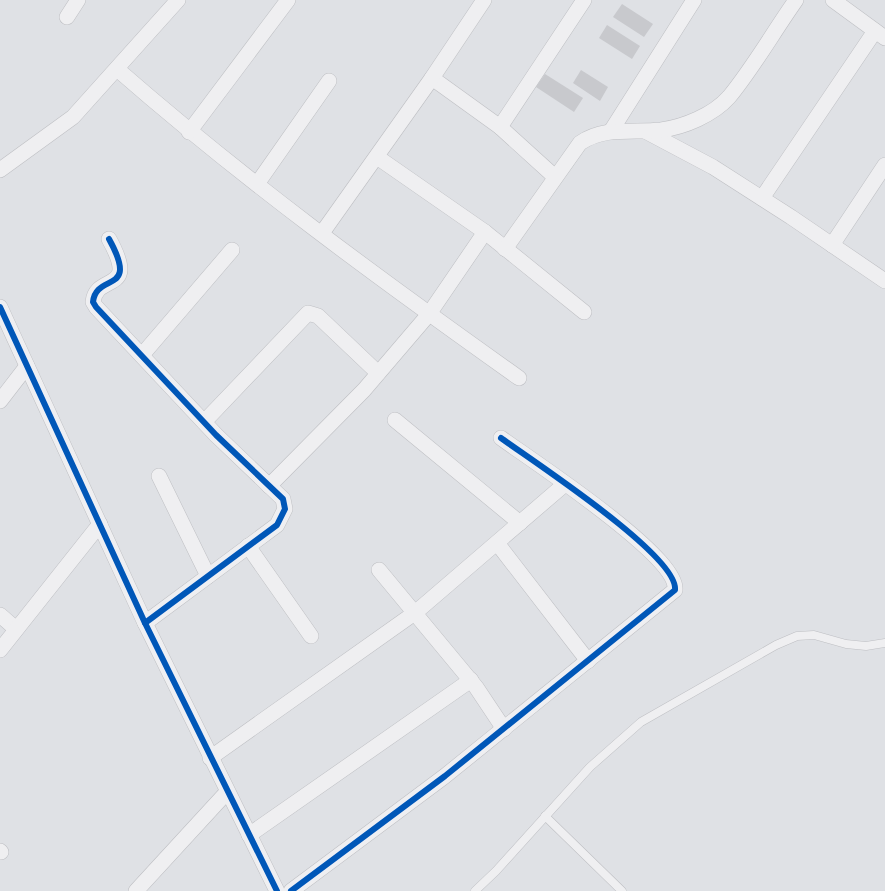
<svg xmlns="http://www.w3.org/2000/svg" width="885" height="891" font-family="'DM Sans',sans-serif">
<style>
.building{fill:#c8c9cd}
.lines{fill:none;stroke-linecap:round;stroke-linejoin:round}
.lane-casing{stroke:#bebfc3;stroke-width:9}
.street-casing{stroke:#bebfc3;stroke-width:16}
.lane{stroke:#efeff1;stroke-width:8}
.street{stroke:#efeff1;stroke-width:15}
.cycleway-casing{stroke:#edeff5;stroke-width:9}
.cycleway{stroke:#0057b8;stroke-width:6}
</style>
<rect width="100%" height="100%" fill="#dfe1e5"/>
<g class="building">
<polygon points="622,4 653,24 644,37 613,17"/>
<polygon points="607,25 640,46 632,59 599,38"/>
<polygon points="581,70 608,87 600,101 573,83"/>
<polygon points="545,74 583,98 574,112 536,87"/>
</g>
<g class="lines">
<defs>
<g id="lane">
<polyline points="545,816 622,891"/>
<polyline points="475,891 496,871 590,767 641,722 776,645 797,636 814,635 846,644 866,646 885,643"/>
</g>
<g id="street">
<polyline points="484,0 432,78 500,127 555,177"/>
<polyline points="833,0 885,38"/>
<polyline points="67,17 78,0"/>
<path d="M 117,69 C 244,180 381,280 519,378"/>
<polyline points="500,127 584,0"/>
<polyline points="611,131 694,0"/>
<polyline points="189,132 288,0"/>
<polyline points="647,132 713,167 791,217 885,281"/>
<polyline points="377,157 485,232 584,312"/>
<polyline points="0,170 73,117 178,0"/>
<polyline points="257,184 329,81"/>
<polyline points="762,198 875,31"/>
<polyline points="322,233 432,78"/>
<path d="M 109,239 C 140,295 96,272 93,302 L 96,307 L 216,435 L 283,499 L 285,509 L 277,525 L 145,623"/>
<polyline points="832,245 885,165"/>
<path d="M 505,249 L 580,143 C 605,126 633,133 661,130 C 684,127 713,115 729,97 C 753,68 774,31 796,0"/>
<polyline points="0,307 145,623 277,891"/>
<polyline points="142,355 232,250"/>
<polyline points="0,401 27,366"/>
<polyline points="395,420 520,523"/>
<polyline points="204,422 308,313 318,316 378,373"/>
<polyline points="159,476 208,576"/>
<polyline points="269,486 364,390 429,314 485,232"/>
<polyline points="497,543 588,661"/>
<polyline points="248,546 311,636"/>
<polyline points="379,570 476,687 504,729"/>
<polyline points="0,615 16,629"/>
<polyline points="0,650 100,524"/>
<polyline points="210,758 416,612 565,484"/>
<polyline points="249,835 471,680"/>
<polyline points="0,851 1,852"/>
<polyline points="136,891 227,792"/>
<path d="M 291,891 L 445,776 L 675,590 C 679,556 531,460 501,438"/>
</g>
</defs>
<use href="#lane" class="lane-casing"/>
<use href="#street" class="street-casing"/>
<use href="#lane" class="lane"/>
<use href="#street" class="street"/>
<defs>
<g id="cycleway">
<path d="M 109,239 C 140,295 96,272 93,302 L 96,307 L 216,435 L 283,499 L 285,509 L 277,525 L 145,623"/>
<polyline points="0,307 145,623 277,891"/>
<path d="M 291,891 L 445,776 L 675,590 C 679,556 531,460 501,438"/>
</g>
</defs>
<use href="#cycleway" class="cycleway-casing"/>
<use href="#cycleway" class="cycleway"/>
</g>
</svg>
